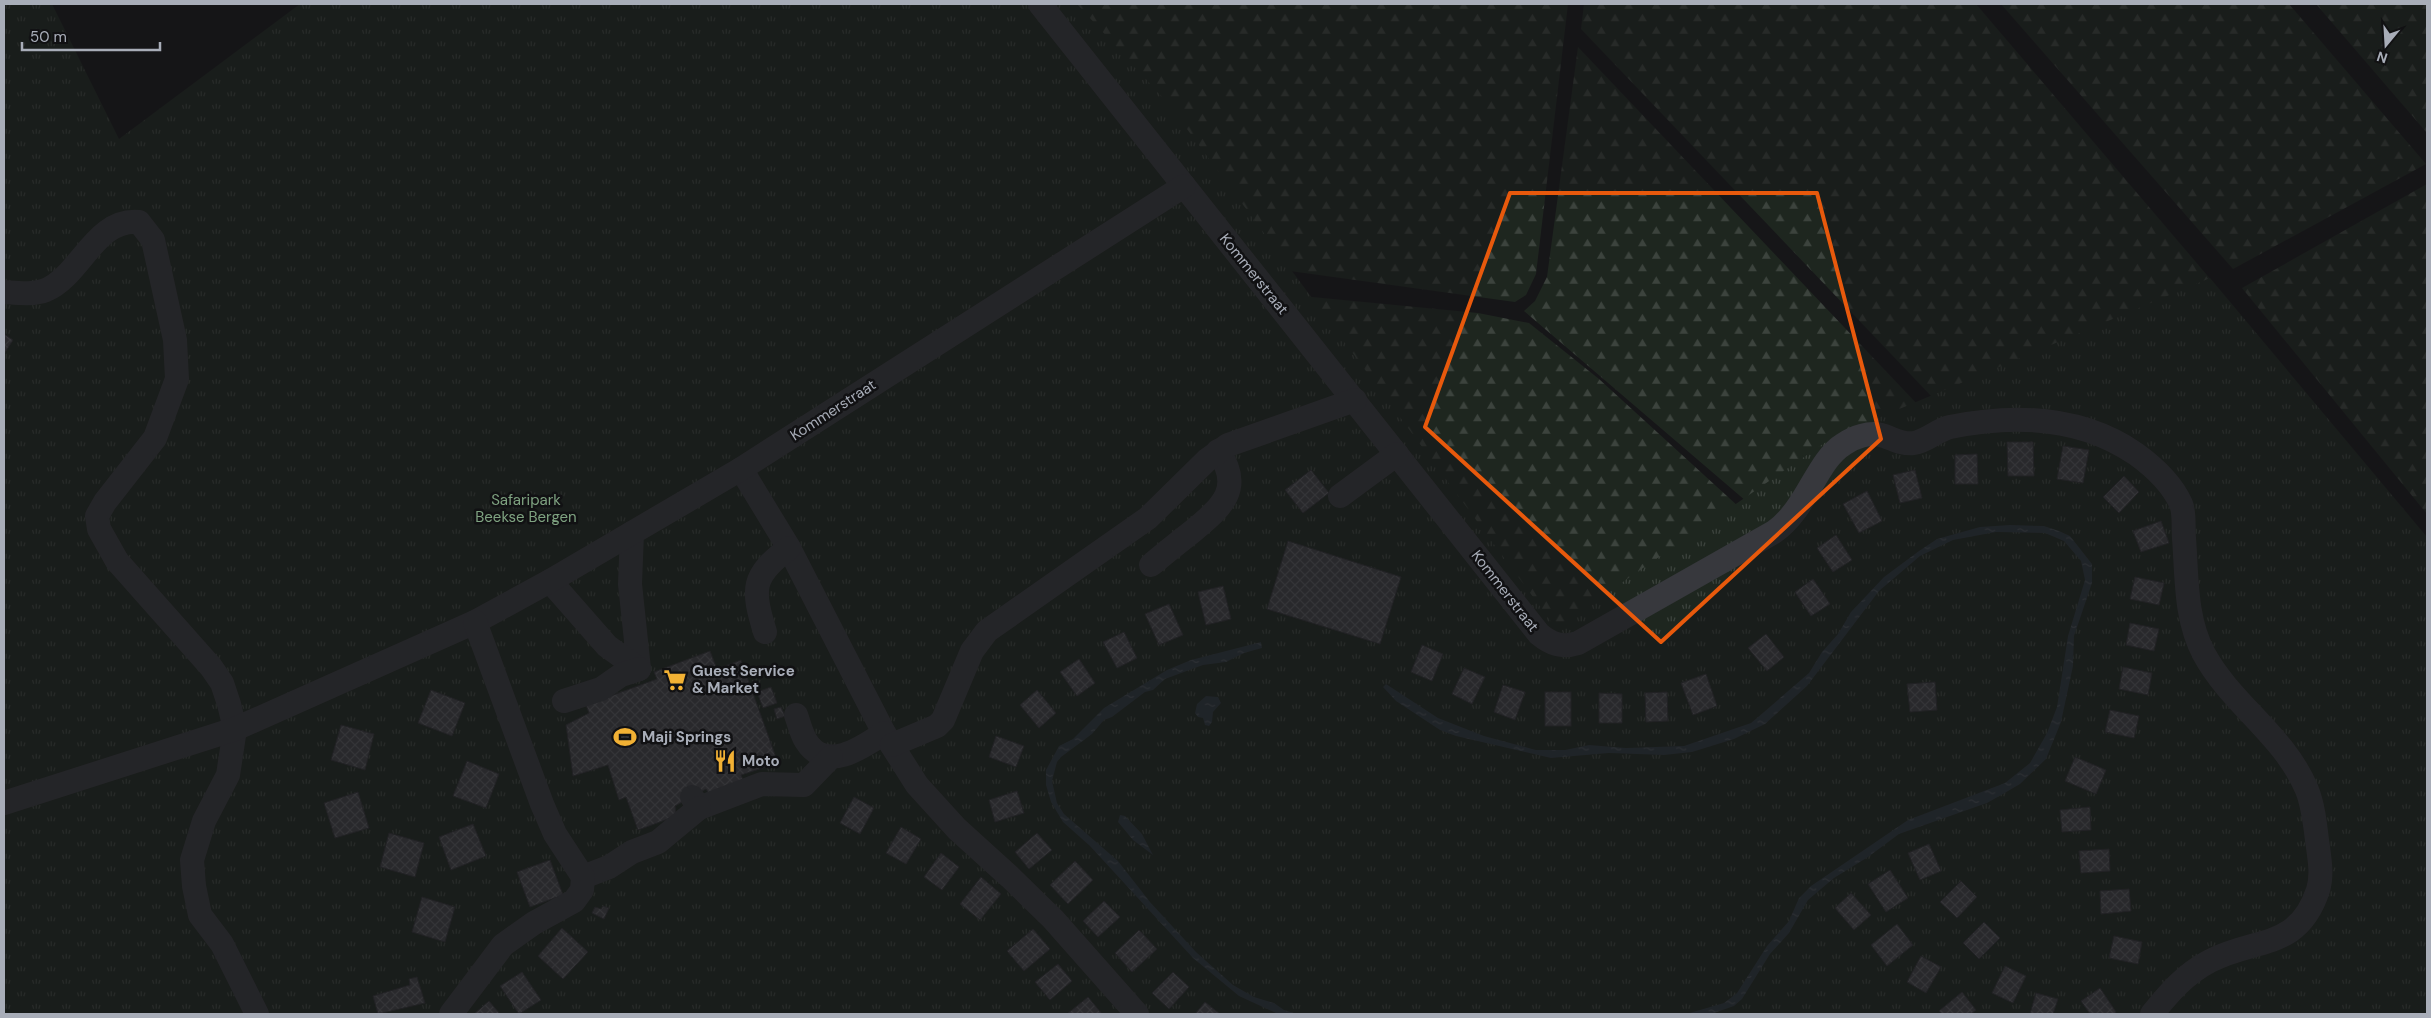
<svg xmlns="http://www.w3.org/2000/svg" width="2431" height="1018" font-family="'DM Sans',sans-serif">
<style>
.forest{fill:url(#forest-firs)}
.park{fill:url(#park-tufts)}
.water{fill:url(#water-ripples)}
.building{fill:url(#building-cross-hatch);stroke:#303034}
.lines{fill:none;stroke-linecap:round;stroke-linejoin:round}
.minor{stroke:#37383d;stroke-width:24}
.marked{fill:none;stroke:#e8590c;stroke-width:4;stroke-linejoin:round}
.labels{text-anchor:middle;stroke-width:5;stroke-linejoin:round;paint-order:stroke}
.street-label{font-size:15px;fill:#a8adb8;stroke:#111113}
.park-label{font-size:15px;fill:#7fa381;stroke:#111113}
.poi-label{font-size:15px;font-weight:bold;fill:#a8adb8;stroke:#111113;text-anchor:start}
</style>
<defs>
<pattern id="forest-firs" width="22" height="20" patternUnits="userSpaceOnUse" patternTransform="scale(1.25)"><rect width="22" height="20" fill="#1e261f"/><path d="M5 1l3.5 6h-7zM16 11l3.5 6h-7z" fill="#3c433d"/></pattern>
<pattern id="park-tufts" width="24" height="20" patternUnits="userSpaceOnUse" patternTransform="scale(1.25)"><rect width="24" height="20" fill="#1e261f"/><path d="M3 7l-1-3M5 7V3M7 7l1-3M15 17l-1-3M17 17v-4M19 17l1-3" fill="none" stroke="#3c433d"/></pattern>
<pattern id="water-ripples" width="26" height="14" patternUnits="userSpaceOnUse" patternTransform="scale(1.25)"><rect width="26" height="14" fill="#2c353c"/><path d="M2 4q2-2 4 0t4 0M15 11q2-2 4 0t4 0" fill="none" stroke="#485056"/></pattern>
<pattern id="building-cross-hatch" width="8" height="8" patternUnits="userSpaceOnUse" patternTransform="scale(1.25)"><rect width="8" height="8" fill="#404145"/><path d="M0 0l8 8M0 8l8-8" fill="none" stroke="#595a5e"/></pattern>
</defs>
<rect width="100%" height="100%" fill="#161618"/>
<g class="forest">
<polygon points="1049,4 1568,4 1536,274 1526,295 1515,302 1260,267"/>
<polygon points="1584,4 1976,4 2212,281 1954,420 1581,29"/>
<polygon points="2001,4 2289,4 2426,164 2233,269"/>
<polygon points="2316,4 2427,4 2427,133"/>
<polygon points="1578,47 1938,426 1774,525 1524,311 1535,301 1547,277"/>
<polygon points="2427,184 2427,514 2242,288"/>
<polygon points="1281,294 1478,313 1529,323 1599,379 1751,518 1561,638"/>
</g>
<polygon class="park" points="4,4 52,4 119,139 300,4 1077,4 1167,102 1556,628 1833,437 2210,278 2427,537 2427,1014 4,1014"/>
<g class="water">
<polygon points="2010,525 2044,526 2059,531 2070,536 2092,564 2092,583 2074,636 2073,666 2061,722 2046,759 2020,784 2003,794 1987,803 1899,834 1868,857 1834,878 1808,900 1789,933 1770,954 1742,999 1734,1006 1711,1014 1686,1014 1724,1003 1737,993 1767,946 1789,921 1799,898 1811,886 1908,820 2005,783 2030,763 2047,733 2057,707 2068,636 2085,580 2081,561 2064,541 2045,533 1996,532 1953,540 1920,556 1879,591 1807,686 1765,724 1734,739 1692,752 1664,755 1609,753 1551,758 1456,736 1440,730 1396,701 1383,687 1386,684 1438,718 1484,736 1536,750 1565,750 1589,745 1626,748 1684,746 1751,723 1764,712 1809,673 1822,652 1838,634 1851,612 1884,577 1919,551 1937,539 1980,527"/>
<polygon points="1261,642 1262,648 1244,653 1226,662 1203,665 1165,679 1153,690 1145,692 1112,717 1104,720 1092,734 1061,757 1057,762 1052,781 1057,803 1064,814 1118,861 1150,902 1196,952 1233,985 1254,997 1274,1003 1284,1010 1297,1014 1278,1014 1239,996 1193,958 1090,846 1063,822 1051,802 1046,785 1046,770 1059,746 1073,739 1104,708 1167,670 1191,660"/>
<polygon points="1206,696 1218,697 1221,703 1213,712 1212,722 1209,726 1205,725 1203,718 1198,717 1195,713 1197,704"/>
<polygon points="1120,815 1125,816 1142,834 1153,855 1133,840 1118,822"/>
</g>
<g class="building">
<polygon points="4,334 13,340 4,354"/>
<polygon points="2007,442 2033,442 2034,476 2008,476"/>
<polygon points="2063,446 2089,450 2083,483 2057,479"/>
<polygon points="1977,454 1978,484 1955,484 1955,455"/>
<polygon points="1311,470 1329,493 1303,513 1285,490"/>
<polygon points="1915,470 1922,498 1900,503 1893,475"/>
<polygon points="2124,476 2139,492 2119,513 2103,497"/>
<polygon points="1867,491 1882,521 1859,533 1843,504"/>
<polygon points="2161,521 2169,543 2141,552 2133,531"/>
<polygon points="1836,535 1852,560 1833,572 1817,548"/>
<polygon points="1288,541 1401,577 1380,644 1267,609"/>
<polygon points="2135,577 2164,583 2159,605 2130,599"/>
<polygon points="1813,579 1830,604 1811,616 1795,592"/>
<polygon points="1223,586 1231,619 1206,625 1198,592"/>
<polygon points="1169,604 1183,635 1159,645 1145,614"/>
<polygon points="2130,623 2159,629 2154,651 2126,645"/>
<polygon points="1124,632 1137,658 1117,668 1103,642"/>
<polygon points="1766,634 1784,657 1767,671 1748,648"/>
<polygon points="1422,645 1443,654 1432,681 1411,672"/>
<polygon points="710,651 717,669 741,660 778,763 741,775 745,785 711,797 706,789 675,806 676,816 638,830 626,797 619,800 608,765 573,776 566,725 589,713 586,705 657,679 654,672"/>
<polygon points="1079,659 1095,683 1077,696 1060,672"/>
<polygon points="2123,667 2152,673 2148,695 2119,689"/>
<polygon points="1464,668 1485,677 1472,704 1452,694"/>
<polygon points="1706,674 1717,706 1693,715 1681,683"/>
<polygon points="1935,682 1937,710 1910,712 1907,684"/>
<polygon points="1503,685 1525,692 1515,720 1494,712"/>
<polygon points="771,687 777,703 763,708 757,692"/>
<polygon points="431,690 465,703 452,736 418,723"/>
<polygon points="1037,690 1056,713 1039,728 1020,705"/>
<rect x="1545" y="692" width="26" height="34"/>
<polygon points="1667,692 1668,721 1646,722 1645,693"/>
<polygon points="1599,693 1622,694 1622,723 1599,723"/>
<polygon points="781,707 785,716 777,719 774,709"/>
<polygon points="2110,710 2139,716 2134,738 2105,732"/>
<polygon points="341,725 374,734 365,770 331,760"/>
<polygon points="996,736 1024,746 1016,767 989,757"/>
<polygon points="2075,757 2106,770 2096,794 2065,781"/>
<polygon points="467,761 499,774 486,808 453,796"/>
<polygon points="1017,791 1024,813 995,822 989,800"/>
<polygon points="358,792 369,828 335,838 324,803"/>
<polygon points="854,797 874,808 860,834 840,823"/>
<polygon points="2090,807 2091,830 2062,832 2060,810"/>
<polygon points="473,824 486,856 451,870 439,837"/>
<polygon points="901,827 921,839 906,864 886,853"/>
<polygon points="389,833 424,843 415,877 380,867"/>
<polygon points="1037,833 1052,850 1029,869 1015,852"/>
<polygon points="1929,844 1941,871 1920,880 1908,853"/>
<polygon points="2109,849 2110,871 2081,873 2079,851"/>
<polygon points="941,853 959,867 942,890 924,877"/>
<polygon points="550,860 563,895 530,907 517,872"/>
<polygon points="1075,861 1093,880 1068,904 1050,885"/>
<polygon points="1890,870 1908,898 1886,912 1868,884"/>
<polygon points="981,877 1001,894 980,920 960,904"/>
<polygon points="1961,881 1977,897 1957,918 1940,902"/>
<polygon points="2129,889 2131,911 2101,914 2100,891"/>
<polygon points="1851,893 1871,915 1854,930 1835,908"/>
<polygon points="422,897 455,907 445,942 412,932"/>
<polygon points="1104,901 1120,917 1098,937 1083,921"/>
<polygon points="603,906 609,908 604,919 592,913 595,907 601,909"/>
<polygon points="1984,922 2000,938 1979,959 1963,943"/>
<polygon points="1897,924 1913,945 1887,966 1871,945"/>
<polygon points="562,928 588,952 563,979 538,956"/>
<polygon points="1033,929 1050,949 1024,971 1007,951"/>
<polygon points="1139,930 1157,949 1132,972 1115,953"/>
<polygon points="2114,936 2142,942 2138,964 2109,958"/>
<polygon points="1921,956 1941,967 1926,993 1907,982"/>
<polygon points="1058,964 1072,981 1050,1000 1035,982"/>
<polygon points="2005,966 2026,976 2013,1003 1992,993"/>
<polygon points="522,972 541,1000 519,1014 500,986"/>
<polygon points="1173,972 1189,987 1169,1009 1152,993"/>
<polygon points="417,977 425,1003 378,1014 373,996 410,985 409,979"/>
<polygon points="2100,988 2116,1012 2114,1014 2090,1014 2081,1001"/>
<polygon points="1962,992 1976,1010 1971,1014 1942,1014 1939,1011"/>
<polygon points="2036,993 2058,999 2053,1014 2030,1014"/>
<polygon points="1088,997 1102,1014 1067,1014"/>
<polygon points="489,1001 500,1014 474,1014"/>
<polygon points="1205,1002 1220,1014 1195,1014"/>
</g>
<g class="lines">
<g class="minor">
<path d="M 1040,4 L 1539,634 C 1551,644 1562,648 1578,643 L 1774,532 C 1808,508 1816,461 1844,444 C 1854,437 1869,432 1881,435 C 1892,438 1902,445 1914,443 C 1927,441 1937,430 1950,427 C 2014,414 2081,416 2136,454 C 2154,467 2172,484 2181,504 C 2185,513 2183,528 2184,538 C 2187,577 2185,619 2204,654 C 2231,704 2285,736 2307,790 C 2313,805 2315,823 2317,840 C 2319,856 2323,874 2318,890 C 2298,951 2255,937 2210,961 C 2185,974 2169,993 2152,1014"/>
<path d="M 4,292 C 18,293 33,295 46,290 C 81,275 95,218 139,222 L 153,240 L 175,340 L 177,379 L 155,438 L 105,502 L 97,516 L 99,529 L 117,561 L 211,667 L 222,683 L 229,704 L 235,729 L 228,775 L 204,821 L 192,860 L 194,886 L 200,915 L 222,944 L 257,1014"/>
<polyline points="741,469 789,548 884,733 917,785 957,829 1010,877 1053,919 1137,1014"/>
<polyline points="1340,496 1397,454"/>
<polyline points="632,533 630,584 639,669"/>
<path d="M 1151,565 C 1165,553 1179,542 1193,531 C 1222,507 1244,488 1218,451"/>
<polyline points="550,581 607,646 639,669"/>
<path d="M 765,632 C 752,589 751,576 789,548"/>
<polyline points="564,701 601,689 621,675 639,669"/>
<path d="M 796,715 C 799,723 801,733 806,741 C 826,773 862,748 884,733"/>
<polyline points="892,745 937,726 943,720 972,651 987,631 1148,518 1207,460 1228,445 1355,400"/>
<polyline points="692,797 699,808 762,784 804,785 831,757"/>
<polyline points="4,803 235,729 475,622 550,581 741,469 1184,186"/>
<polyline points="583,877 609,867 632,852 658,842 699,808"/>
<polyline points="451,1014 503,945 534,923 574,901 582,890 583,877 555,834 542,804 475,622"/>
</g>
</g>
<path d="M0 0H2431V1018H0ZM 1510,193 L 1817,193 L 1881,439 L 1661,642 L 1425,427 Z" fill="#161618" fill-opacity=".55" fill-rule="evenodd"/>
<path class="marked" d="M 1510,193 L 1817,193 L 1881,439 L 1661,642 L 1425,427 Z"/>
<defs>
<symbol id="supermarket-bare" viewBox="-9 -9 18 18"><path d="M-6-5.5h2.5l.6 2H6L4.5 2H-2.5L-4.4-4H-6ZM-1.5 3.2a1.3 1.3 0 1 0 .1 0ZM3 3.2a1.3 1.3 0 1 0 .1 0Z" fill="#f2b134" stroke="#111113" stroke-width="2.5" paint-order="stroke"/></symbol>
<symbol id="stadium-bare" viewBox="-9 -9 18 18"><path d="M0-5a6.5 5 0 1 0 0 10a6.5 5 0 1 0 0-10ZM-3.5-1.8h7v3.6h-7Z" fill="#f2b134" stroke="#111113" stroke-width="2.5" paint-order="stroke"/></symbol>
<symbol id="restaurant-bare" viewBox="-9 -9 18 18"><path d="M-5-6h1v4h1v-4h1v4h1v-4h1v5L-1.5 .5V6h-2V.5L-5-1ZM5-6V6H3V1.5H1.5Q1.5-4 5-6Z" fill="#f2b134" stroke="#111113" stroke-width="2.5" paint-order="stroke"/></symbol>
</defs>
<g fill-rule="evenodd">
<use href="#supermarket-bare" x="659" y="664" width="32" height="32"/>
<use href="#stadium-bare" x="609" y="721" width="32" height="32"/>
<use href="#restaurant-bare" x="709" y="745" width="32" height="32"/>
</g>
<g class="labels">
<g class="street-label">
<text transform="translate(1254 274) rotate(51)" y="5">Kommerstraat</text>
<text transform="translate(833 410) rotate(-33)" y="5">Kommerstraat</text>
<text transform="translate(1505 591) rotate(52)" y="5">Kommerstraat</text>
</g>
<g class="park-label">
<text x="526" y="505">Safaripark<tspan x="526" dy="17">Beekse Bergen</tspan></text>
</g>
<g class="poi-label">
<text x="692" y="676">Guest Service<tspan x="692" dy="17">&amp; Market</tspan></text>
<text x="642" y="742">Maji Springs</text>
<text x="742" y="766">Moto</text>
</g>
</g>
<rect width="2431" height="1018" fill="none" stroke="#a8adb8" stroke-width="10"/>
<g transform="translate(2386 45) rotate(198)" stroke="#111113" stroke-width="4" paint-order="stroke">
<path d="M0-4L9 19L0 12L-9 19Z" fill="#a8adb8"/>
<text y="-8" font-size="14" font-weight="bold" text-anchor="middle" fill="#a8adb8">N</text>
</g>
<path d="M22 42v8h138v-8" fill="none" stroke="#a8adb8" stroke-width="2.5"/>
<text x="30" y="42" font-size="15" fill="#a8adb8" stroke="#111113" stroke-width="4" paint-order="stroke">50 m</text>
</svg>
